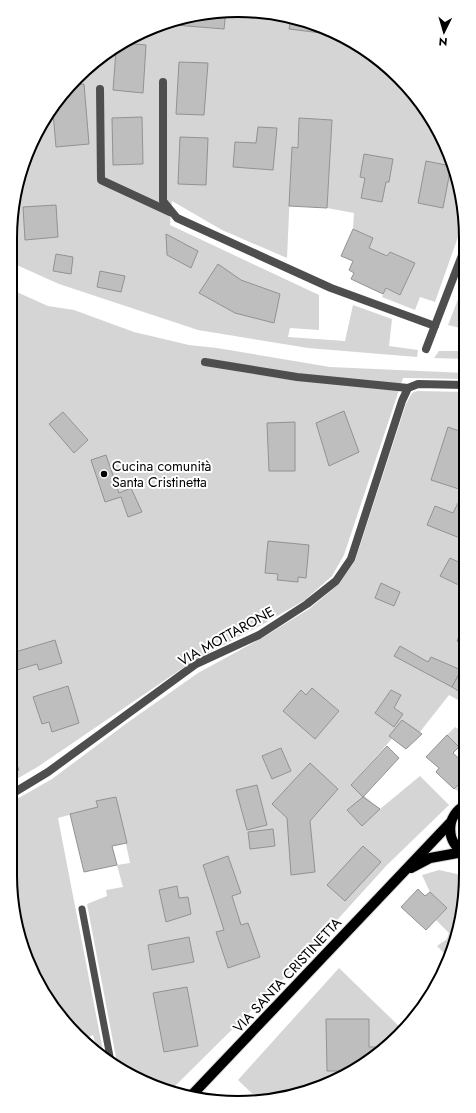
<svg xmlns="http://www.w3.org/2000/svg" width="476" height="1113" font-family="Jost,sans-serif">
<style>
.green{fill:#d5d5d5}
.building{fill:#bebebe;stroke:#929292}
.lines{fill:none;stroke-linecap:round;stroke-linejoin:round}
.primary-casing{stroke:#dbdbdb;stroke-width:12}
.lane{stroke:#4e4e4e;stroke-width:7}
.street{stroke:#4e4e4e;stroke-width:8}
.primary{stroke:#000;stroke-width:10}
.poi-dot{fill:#000;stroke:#fff;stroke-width:1.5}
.labels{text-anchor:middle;stroke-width:4;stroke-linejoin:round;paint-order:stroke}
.poi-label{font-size:14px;fill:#000;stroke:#fff;text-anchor:start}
.street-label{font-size:14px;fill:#000;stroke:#fff}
.rim{fill:none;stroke:#000;stroke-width:2}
</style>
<rect width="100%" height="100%" fill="#fff"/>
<g class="green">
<polygon points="223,10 312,22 365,49 419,99 449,151 464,208 464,220 435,302 420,297 415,310 382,297 386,288 400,295 415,263 390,252 387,256 369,248 373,238 353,229 354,213 327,208 332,120 299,118 298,148 292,148 287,258 222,230 172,201 170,225 319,295 319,330 290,328 288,337 345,341 353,305 392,319 389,346 418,350 417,357 308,348 198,330 59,284 10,262 10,238 22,164 67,87 137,33"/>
<polygon points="464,284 464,329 448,325"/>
<polygon points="10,289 48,306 74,310 134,332 189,345 217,348 330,367 465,373 465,379 403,378 344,555 332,576 305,600 258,627 193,661 39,766 10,783"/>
<polygon points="439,351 464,351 464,359 434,358"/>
<polygon points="417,391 465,392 465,565 450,558 441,576 465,588 465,623 457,641 465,646 465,666 464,665 452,687 465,695 465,704 449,695 412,742 397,733 351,785 380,809 420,776 449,805 386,866 290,972 171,1090 124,1072 118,1068 87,904 107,896 106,890 123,887 117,865 130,863 116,797 97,801 98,807 58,818 104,1056 98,1051 93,1035 84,1040 66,1025 22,949 10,875 10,803 52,779 127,723 198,673 262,638 309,609 339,584 355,561 406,404 412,393"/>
<polygon points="455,727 466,734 466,744 463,742 459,747 447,735"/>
<polygon points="466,777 466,795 454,789"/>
<polygon points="439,870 466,876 454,948 449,958 437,946 447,939 449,933 436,920 447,908 430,892 422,875"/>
<polygon points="339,968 403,1030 352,1073 268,1101 260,1101 238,1080"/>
</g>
<g class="building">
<polygon points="223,10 226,11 224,29 175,25 175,23"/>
<polygon points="291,19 312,22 322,27 321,33 289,29"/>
<polygon points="124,43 146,45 143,93 113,90 116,50"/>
<polygon points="179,62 208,63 204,115 176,114"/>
<polygon points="84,84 89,144 56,147 53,112 67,87 71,85"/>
<polygon points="142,117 143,164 113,165 112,118"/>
<polygon points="299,118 332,120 327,208 289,206 292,147 298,148"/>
<polygon points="258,127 277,128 273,170 233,167 235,142 256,143"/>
<polygon points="180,137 208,138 206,185 178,184"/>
<polygon points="364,154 393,159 389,182 386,182 382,202 361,198 365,178 360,177"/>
<polygon points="426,161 451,166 443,208 418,203"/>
<polygon points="56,205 58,237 25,240 23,207"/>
<polygon points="353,229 373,238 369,248 387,256 390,252 415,263 400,295 386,288 383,294 351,279 354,273 349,270 353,261 341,256"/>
<polygon points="166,234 198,251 191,268 167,255"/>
<polygon points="56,254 73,257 71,274 53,271"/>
<polygon points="218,264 241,280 280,294 274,323 235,313 199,293"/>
<polygon points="100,271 125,276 121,292 97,287"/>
<polygon points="344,411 359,452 329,466 316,423"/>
<polygon points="63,412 88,440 74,453 49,424"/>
<polygon points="295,422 295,471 269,471 267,423"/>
<polygon points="448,427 465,433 465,491 431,480"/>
<polygon points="106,455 119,493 131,488 142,512 128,517 121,497 105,502 91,460"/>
<polygon points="458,503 465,506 465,540 427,525 435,506 453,513"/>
<polygon points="268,541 309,545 306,578 298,577 298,582 277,580 278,574 265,573"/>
<polygon points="450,558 465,565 465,588 440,576"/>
<polygon points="381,583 400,592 394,606 375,598"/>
<polygon points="465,623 465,646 457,641"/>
<polygon points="55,640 62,663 39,670 37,664 17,670 12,653"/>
<polygon points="400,646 428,662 431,657 461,670 452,687 394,656"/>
<polygon points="464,665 465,666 465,695 452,687"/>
<polygon points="68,686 79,723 52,732 49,722 42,724 33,697"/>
<polygon points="312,688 339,711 315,739 283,711 301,690 306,695"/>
<polygon points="391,690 401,695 394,708 403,714 394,727 375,713"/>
<polygon points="402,720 422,734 406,749 389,736"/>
<polygon points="447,735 459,747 453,753 466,765 466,777 454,789 436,772 439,768 426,757"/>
<polygon points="10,746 19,770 10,774"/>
<polygon points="387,746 399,758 363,797 351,785"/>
<polygon points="281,748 291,771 272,779 262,756"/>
<polygon points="310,763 338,789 310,821 315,872 291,875 287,818 272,804"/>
<polygon points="257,785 267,825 247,830 236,790"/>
<polygon points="116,797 127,843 112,846 117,865 84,872 70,814 98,807 96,801"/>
<polygon points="363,797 380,809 362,826 347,810"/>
<polygon points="273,829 275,846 250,849 248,832"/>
<polygon points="363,846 381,862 345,901 327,885"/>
<polygon points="228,856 241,893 232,896 241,925 248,923 260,957 228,968 216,932 224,930 203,865"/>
<polygon points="177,886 179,898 188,897 191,914 166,922 159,890"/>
<polygon points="418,889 425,896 430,892 447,908 426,930 401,907"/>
<polygon points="189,937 194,962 152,970 148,945"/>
<polygon points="187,987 198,1046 164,1052 153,993"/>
<polygon points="59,1006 61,1016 56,1007"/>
<polygon points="326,1019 369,1019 369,1047 380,1047 380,1049 354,1071 327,1071"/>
</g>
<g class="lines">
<defs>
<g id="primary">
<path d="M 466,805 C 445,815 445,843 466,854"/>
<polyline points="411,868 430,858 463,852"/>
<polyline points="190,1097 450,823"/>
</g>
</defs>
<use href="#primary" class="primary-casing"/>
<polyline class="lane" points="82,909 111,1062"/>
<g class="street">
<polyline points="163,82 163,201 177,218 331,288 435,326"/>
<polyline points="100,89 101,180 170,212"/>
<polyline points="426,349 464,250"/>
<polyline points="205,362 297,377 408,388"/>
<polyline points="10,795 48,772 196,664 259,635 307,604 336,581 351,559 402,401 408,388 418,384 465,385"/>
</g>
<use href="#primary" class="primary"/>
</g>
<circle class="poi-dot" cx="104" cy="474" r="4"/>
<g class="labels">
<g class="poi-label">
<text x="112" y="471">Cucina comunità<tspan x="112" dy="16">Santa Cristinetta</tspan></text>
</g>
<g class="street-label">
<text transform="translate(226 636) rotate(-29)" y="5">VIA MOTTARONE</text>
<text transform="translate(287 975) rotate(-47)" y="5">VIA SANTA CRISTINETTA</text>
</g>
</g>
<path d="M0 0H476V1113H0ZM238 17H238A221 221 0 0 1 459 238V875A221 221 0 0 1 238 1096H238A221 221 0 0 1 17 875V238A221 221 0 0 1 238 17Z" fill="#fff" fill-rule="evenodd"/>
<path class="rim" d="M238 17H238A221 221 0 0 1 459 238V875A221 221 0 0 1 238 1096H238A221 221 0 0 1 17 875V238A221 221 0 0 1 238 17Z"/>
<g transform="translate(444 32) rotate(185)" stroke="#ffffff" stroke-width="3" paint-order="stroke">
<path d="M0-3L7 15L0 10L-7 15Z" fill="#000000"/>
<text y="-6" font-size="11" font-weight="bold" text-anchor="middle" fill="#000000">N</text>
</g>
</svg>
